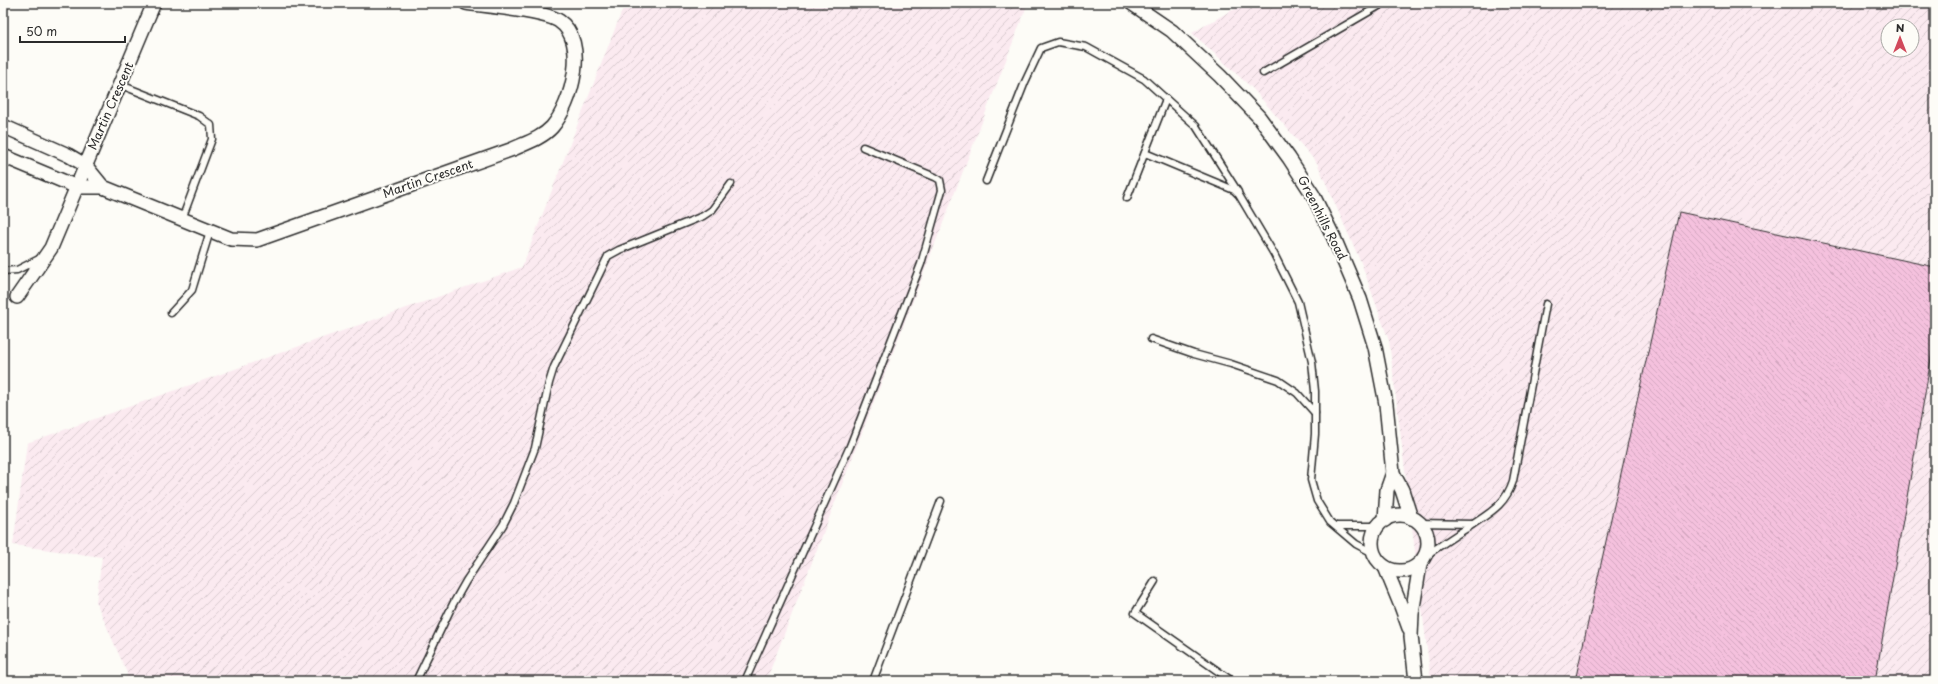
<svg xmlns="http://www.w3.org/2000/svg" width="1938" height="684" font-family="'Playpen Sans',sans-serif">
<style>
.industrial{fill:url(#industrial-furrows);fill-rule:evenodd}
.building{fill:url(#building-back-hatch);stroke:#2b2b2b}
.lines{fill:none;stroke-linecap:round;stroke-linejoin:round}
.service-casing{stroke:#2b2b2b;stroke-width:9}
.minor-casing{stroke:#2b2b2b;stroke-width:16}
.service{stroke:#fdfcf7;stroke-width:6}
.minor{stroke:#fdfcf7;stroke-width:13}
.labels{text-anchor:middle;stroke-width:4;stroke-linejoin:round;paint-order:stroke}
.street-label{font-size:12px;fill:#2b2b2b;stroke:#fdfcf7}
</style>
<defs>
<pattern id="industrial-furrows" width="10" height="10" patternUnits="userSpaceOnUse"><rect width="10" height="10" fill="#fbeaf0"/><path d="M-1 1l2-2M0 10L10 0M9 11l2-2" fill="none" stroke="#d7c9ce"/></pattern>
<pattern id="building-back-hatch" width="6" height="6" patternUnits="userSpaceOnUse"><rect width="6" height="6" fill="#f5c1de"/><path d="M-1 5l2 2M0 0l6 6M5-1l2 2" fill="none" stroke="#d2a6bf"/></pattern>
</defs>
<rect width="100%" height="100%" fill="#fdfcf7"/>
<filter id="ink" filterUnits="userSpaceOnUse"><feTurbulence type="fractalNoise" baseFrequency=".025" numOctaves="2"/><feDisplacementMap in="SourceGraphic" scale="8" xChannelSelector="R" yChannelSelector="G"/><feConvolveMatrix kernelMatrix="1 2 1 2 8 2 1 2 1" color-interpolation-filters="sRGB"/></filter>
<g filter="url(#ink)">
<g class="industrial">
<polygon points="625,3 1028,3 766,681 126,681 127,673 96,602 102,557 13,545 27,443 522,267"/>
<path d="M 1253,3 L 1935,3 L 1935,681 L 1431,681 L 1389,341 L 1362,265 L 1317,163 L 1253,89 L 1192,33 L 1230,11 ZM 1888,26 L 1912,26 L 1912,50 L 1888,50 Z"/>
</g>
<polygon class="building" points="1679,212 1935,267 1935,336 1875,681 1575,681"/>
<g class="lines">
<defs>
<g id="service">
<polyline points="1263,73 1384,3"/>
<polyline points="121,85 199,116 211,125 212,139 182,219"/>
<polyline points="1145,153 1234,190 1239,195 1274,254 1298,302 1312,362 1315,391 1315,434 1311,480 1317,501 1330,522 1356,544 1373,553"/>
<polyline points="986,181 1025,82 1041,48 1058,42 1086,47 1144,79 1196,126 1238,192"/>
<polyline points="1127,198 1166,99"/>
<polyline points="3,271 17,270 39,259"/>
<polyline points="171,313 192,290 210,231"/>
<polyline points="1151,339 1194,354 1231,364 1278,380 1297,393 1315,413"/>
<polyline points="1419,523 1473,524"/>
<polyline points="1336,526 1378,526"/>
<path d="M 1425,556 C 1440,546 1454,536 1469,527 C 1489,513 1505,506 1513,481 L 1546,304"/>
<polyline points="1155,581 1135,613 1232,681"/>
<polyline points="416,681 453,604 466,581 503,525 514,503 535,448 549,383 554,367 608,256 619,250 703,216 712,210 731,184"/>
<polyline points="745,681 850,446 921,264 942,190 940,180 935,177 863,147"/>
<polyline points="873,681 941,501"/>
</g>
<g id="minor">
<polyline points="1131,3 1172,31 1220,76 1259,117 1289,158 1313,195 1334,238 1360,299 1375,347 1386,404 1393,473 1402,490 1411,518"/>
<polyline points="3,126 68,155 85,165 103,187"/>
<path d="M 3,156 L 77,187 L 103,187 L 231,239 L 257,240 L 513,149 C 526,143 542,138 552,127 C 572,104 589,41 559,21 C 545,11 485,6 466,3"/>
<polyline points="17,297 51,248 154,3"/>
<circle cx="1400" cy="543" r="28"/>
<polyline points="1385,520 1387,490 1393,473"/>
<polyline points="1385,567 1401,606 1409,628"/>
<polyline points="1416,681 1411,636 1412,614 1420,564"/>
</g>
</defs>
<use href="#service" class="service-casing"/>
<use href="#minor" class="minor-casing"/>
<use href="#service" class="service"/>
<use href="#minor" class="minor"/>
</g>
</g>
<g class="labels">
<g class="street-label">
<text transform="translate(111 106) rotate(-66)" y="4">Martin Crescent</text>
<text transform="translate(428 179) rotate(-19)" y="4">Martin Crescent</text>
<text transform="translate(1322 218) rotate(63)" y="4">Greenhills Road</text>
</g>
</g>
<rect width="1938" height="684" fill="none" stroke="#fdfcf7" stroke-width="16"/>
<rect x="8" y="8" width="1922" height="668" fill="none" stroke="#2b2b2b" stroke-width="1.5" filter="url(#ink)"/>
<g transform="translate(1900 38)"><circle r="19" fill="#fdfcf7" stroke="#a9a8a5"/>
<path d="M0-3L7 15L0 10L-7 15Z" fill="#d1495b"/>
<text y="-6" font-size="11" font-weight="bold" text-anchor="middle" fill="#2b2b2b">N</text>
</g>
<path d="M20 36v6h105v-6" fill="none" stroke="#2b2b2b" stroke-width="2"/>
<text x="26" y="36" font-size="12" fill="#2b2b2b" stroke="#fdfcf7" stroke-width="3" paint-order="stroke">50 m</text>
</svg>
